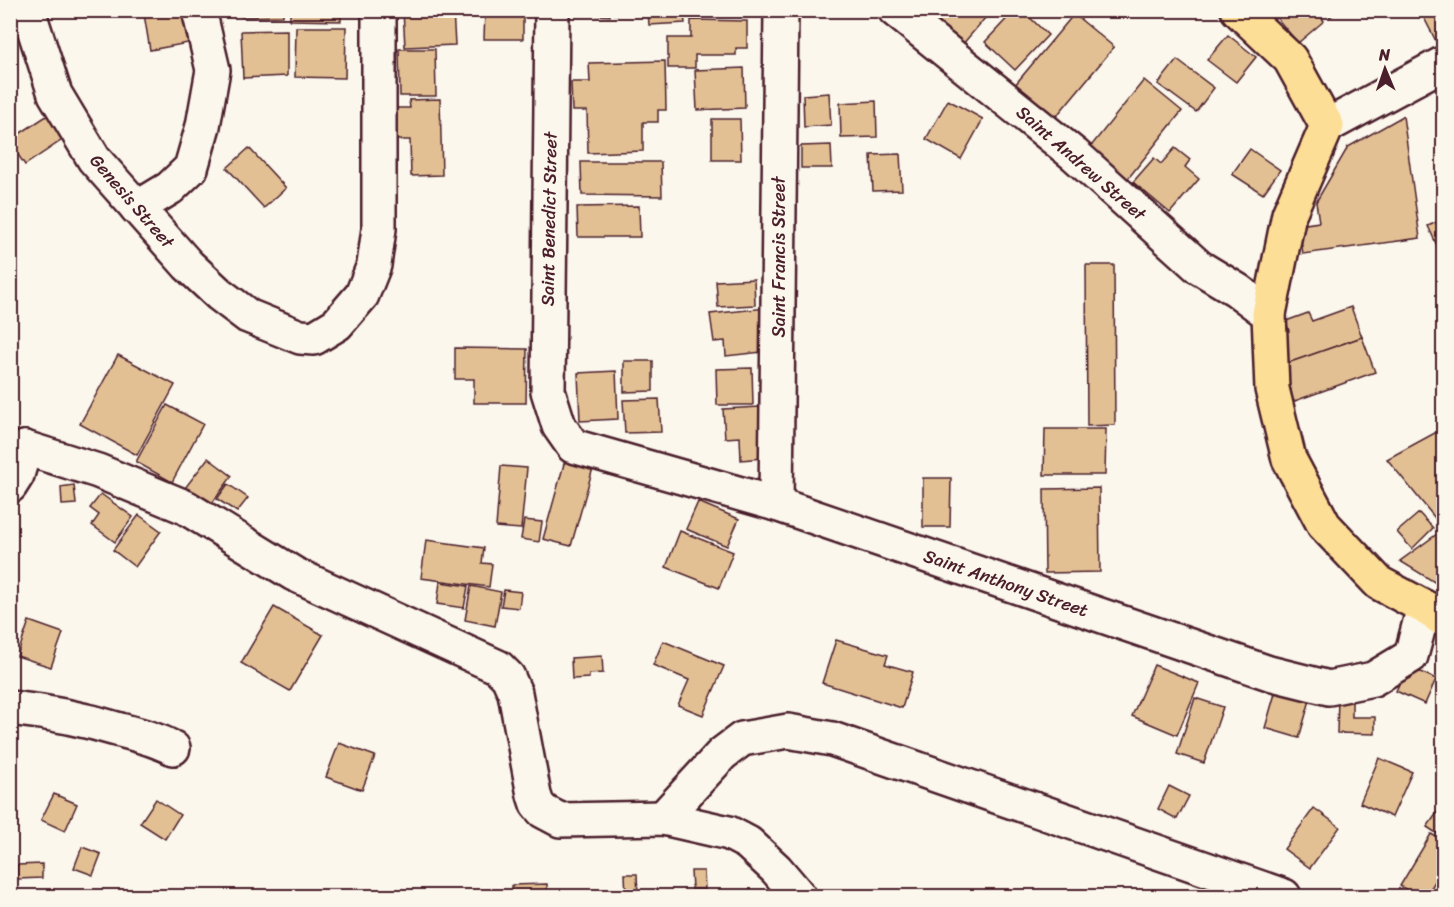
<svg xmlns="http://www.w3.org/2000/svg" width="1454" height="907" font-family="Sriracha,sans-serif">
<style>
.building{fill:#e2c094;stroke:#4a1f2b;stroke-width:1.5}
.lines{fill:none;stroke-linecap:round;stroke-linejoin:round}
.minor-casing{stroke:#4a1f2b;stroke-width:38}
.major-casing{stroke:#4a1f2b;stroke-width:38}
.minor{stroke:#fbf7ec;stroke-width:33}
.major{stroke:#fdde96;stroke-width:33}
.labels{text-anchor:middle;stroke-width:4.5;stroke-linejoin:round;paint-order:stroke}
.street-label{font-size:18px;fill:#4a1f2b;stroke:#fbf7ec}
</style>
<rect width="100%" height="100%" fill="#fbf7ec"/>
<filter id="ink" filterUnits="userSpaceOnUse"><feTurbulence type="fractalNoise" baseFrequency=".0167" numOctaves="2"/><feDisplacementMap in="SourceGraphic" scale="12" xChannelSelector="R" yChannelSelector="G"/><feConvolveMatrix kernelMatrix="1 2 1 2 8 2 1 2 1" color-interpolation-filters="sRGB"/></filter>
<g filter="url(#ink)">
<g class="building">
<polygon points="169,10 183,10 188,43 150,50 144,14"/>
<polygon points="242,10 283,10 283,16 242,17"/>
<polygon points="290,10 341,10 341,21 290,20"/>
<polygon points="403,10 453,10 455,45 405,47"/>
<polygon points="485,10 523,10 523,39 484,39"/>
<polygon points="577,10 610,10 610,16 577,14"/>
<polygon points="614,10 636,10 636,13 614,14"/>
<polygon points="648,10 723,10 723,13 684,15 685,23 649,25"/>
<polygon points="946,10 992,10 962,45 936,22"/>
<polygon points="1015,10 1022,10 1048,35 1015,70 985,42"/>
<polygon points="1270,10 1316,10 1324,21 1298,43"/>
<polygon points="1325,10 1340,10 1330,17"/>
<polygon points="1420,10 1444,10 1444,40 1437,43"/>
<polygon points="1074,14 1114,47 1049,125 1009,92"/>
<polygon points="691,20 747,21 747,48 736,48 736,55 695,55 695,68 668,68 668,38 691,38"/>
<polygon points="296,27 346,27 345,78 295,77"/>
<polygon points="287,30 287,76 243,78 241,31"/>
<polygon points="1228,35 1256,57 1236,82 1207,60"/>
<polygon points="399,49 435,49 436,96 400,96"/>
<polygon points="1177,60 1214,88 1196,112 1158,84"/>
<polygon points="665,61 666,110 658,110 658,122 643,122 643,151 588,153 587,111 572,111 571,82 590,82 589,63"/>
<polygon points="744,68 745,108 697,110 695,70"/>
<polygon points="1144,80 1182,111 1122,186 1083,156"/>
<polygon points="829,93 831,125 804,127 803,95"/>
<polygon points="440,99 442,175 411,176 410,140 397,140 396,108 410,108 409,100"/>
<polygon points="948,100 983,119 961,159 926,139"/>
<polygon points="876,101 877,137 841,138 840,103"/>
<polygon points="51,113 68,136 25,165 10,143 10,140"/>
<polygon points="1403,116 1420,238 1303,254 1299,225 1319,222 1316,202 1348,147"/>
<polygon points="712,119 740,119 741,160 712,160"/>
<polygon points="831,145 832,168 801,168 801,146"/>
<polygon points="249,148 286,188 264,208 227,168"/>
<polygon points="1175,148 1190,160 1185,167 1199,179 1170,213 1133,182 1154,158 1161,164"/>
<polygon points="1250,149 1280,170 1263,194 1232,174"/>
<polygon points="900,154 902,190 873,191 871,155"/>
<polygon points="581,162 661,162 662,196 582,195"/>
<polygon points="639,206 640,237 578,237 577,207"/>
<polygon points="1444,219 1444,261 1428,226"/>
<polygon points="1086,265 1114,265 1115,425 1087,426"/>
<polygon points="754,279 755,305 718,307 716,281"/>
<polygon points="1351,307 1362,337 1283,365 1273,337 1289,331 1286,321 1308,313 1312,321"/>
<polygon points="766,308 772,351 726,356 725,341 714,342 710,314"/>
<polygon points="1362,337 1375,372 1292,402 1279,366"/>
<polygon points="455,348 527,349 526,403 474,403 474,379 455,379"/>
<polygon points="118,355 175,385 137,455 80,424"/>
<polygon points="624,361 653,361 653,391 624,392"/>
<polygon points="752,368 753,405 717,405 716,369"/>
<polygon points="616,371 618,419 580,421 578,373"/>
<polygon points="659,399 661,432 625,433 623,400"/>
<polygon points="167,405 203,424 172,482 136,462"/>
<polygon points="760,407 763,458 741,460 740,437 725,438 723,409"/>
<polygon points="1444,428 1444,520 1439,523 1387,459"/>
<polygon points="1045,429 1106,429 1105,475 1044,475"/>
<polygon points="567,453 595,461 571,546 543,539"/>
<polygon points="208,458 232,476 210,506 185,488"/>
<polygon points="501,466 527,468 521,529 496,527"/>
<polygon points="923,478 951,478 950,527 923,527"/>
<polygon points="228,484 248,498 237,512 217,499"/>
<polygon points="74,485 76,504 62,505 61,487"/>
<polygon points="1099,488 1100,572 1045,573 1044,489"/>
<polygon points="101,494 133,517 115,542 92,525 99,515 90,508"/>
<polygon points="698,502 739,519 727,546 686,529"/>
<polygon points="1419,513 1433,528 1412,549 1397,532"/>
<polygon points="139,515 161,531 135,567 113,550"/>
<polygon points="524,520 542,522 539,542 521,539"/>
<polygon points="1444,529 1444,588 1400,561"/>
<polygon points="680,531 733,552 719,588 666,567"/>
<polygon points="426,540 484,548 482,563 492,564 489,587 421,578"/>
<polygon points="440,582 468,586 464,608 437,604"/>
<polygon points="471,586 501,592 495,626 465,620"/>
<polygon points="504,590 521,592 519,608 501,606"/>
<polygon points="274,607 323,635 290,691 241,663"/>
<polygon points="29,621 63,633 51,667 17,656"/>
<polygon points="836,640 888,655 885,664 913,672 902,708 822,683"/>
<polygon points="663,641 724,666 703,715 678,705 689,680 653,665"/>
<polygon points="602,656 603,673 589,674 589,678 572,679 571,658"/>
<polygon points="1154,665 1199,683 1177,735 1132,716"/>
<polygon points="1407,666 1436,679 1425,704 1396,691"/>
<polygon points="1276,690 1310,700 1299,738 1265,728"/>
<polygon points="1195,698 1223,707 1204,763 1177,754"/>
<polygon points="1338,698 1352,698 1352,717 1375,717 1375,734 1337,733"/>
<polygon points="339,743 375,756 362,790 326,777"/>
<polygon points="1379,758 1412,772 1392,817 1360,803"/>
<polygon points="1169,786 1189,796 1177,819 1158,809"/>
<polygon points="54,794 77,804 65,831 41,820"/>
<polygon points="156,799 180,815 165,839 140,823"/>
<polygon points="1444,803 1444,838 1427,827"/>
<polygon points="1314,808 1340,827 1310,868 1284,849"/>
<polygon points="1431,834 1444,841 1444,867 1426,896 1417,896 1400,886"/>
<polygon points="82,847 101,854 93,875 74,868"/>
<polygon points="42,864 42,878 17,879 17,865"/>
<polygon points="691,871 704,871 705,889 692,889"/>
<polygon points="625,874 637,874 638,896 626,896"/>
<rect x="10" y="877" width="5" height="19"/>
<polygon points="547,884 547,896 512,896 512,885"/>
</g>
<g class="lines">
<defs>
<g id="minor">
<polyline points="28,10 55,94 94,159 188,265 219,294 248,316 300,337 314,338 337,324 362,295 374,265 379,229 379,10"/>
<polyline points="552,10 548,391 559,426 573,446 776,504 1269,673 1329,688 1373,679 1411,656 1424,607"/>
<polyline points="895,10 1075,155 1199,267 1237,290 1269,314"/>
<polyline points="1327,126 1444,63"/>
<polyline points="137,208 170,188 191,168 203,126 213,70 199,10"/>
<polyline points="25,448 98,471 185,507 294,574 498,667 508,677 515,693 534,795 537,804 543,811 560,820 663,818 729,833 748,843 776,869 799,896"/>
<polyline points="10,486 17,475 25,448"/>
<polyline points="776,504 781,10"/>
<path d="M 10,708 C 48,712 84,719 120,730 C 139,735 156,739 173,748"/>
<polyline points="663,818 722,754 742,739 788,731 832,739 1284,896"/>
</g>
<polyline id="major" points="1238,10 1290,59 1327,126 1289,214 1269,314 1272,389 1289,459 1324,525 1379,583 1424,607 1444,620"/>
</defs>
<use href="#minor" class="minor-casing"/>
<use href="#major" class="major-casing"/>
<use href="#minor" class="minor"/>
<use href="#major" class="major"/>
</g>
</g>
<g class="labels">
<g class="street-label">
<text transform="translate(1081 163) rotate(41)" y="6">Saint Andrew Street</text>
<text transform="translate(132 201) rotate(49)" y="6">Genesis Street</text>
<text transform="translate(549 219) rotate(-89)" y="6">Saint Benedict Street</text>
<text transform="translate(779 257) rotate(-90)" y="6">Saint Francis Street</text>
<text transform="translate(1006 583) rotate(19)" y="6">Saint Anthony Street</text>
</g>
</g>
<rect width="1454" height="907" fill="none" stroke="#fbf7ec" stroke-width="36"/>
<rect x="18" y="18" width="1418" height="871" fill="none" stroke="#4a1f2b" stroke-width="2" filter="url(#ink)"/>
<g transform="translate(1385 69) rotate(358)" stroke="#fbf7ec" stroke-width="4.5" paint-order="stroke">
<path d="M0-4.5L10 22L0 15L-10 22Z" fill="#4a1f2b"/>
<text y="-9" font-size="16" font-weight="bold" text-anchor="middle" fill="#4a1f2b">N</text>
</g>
</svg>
